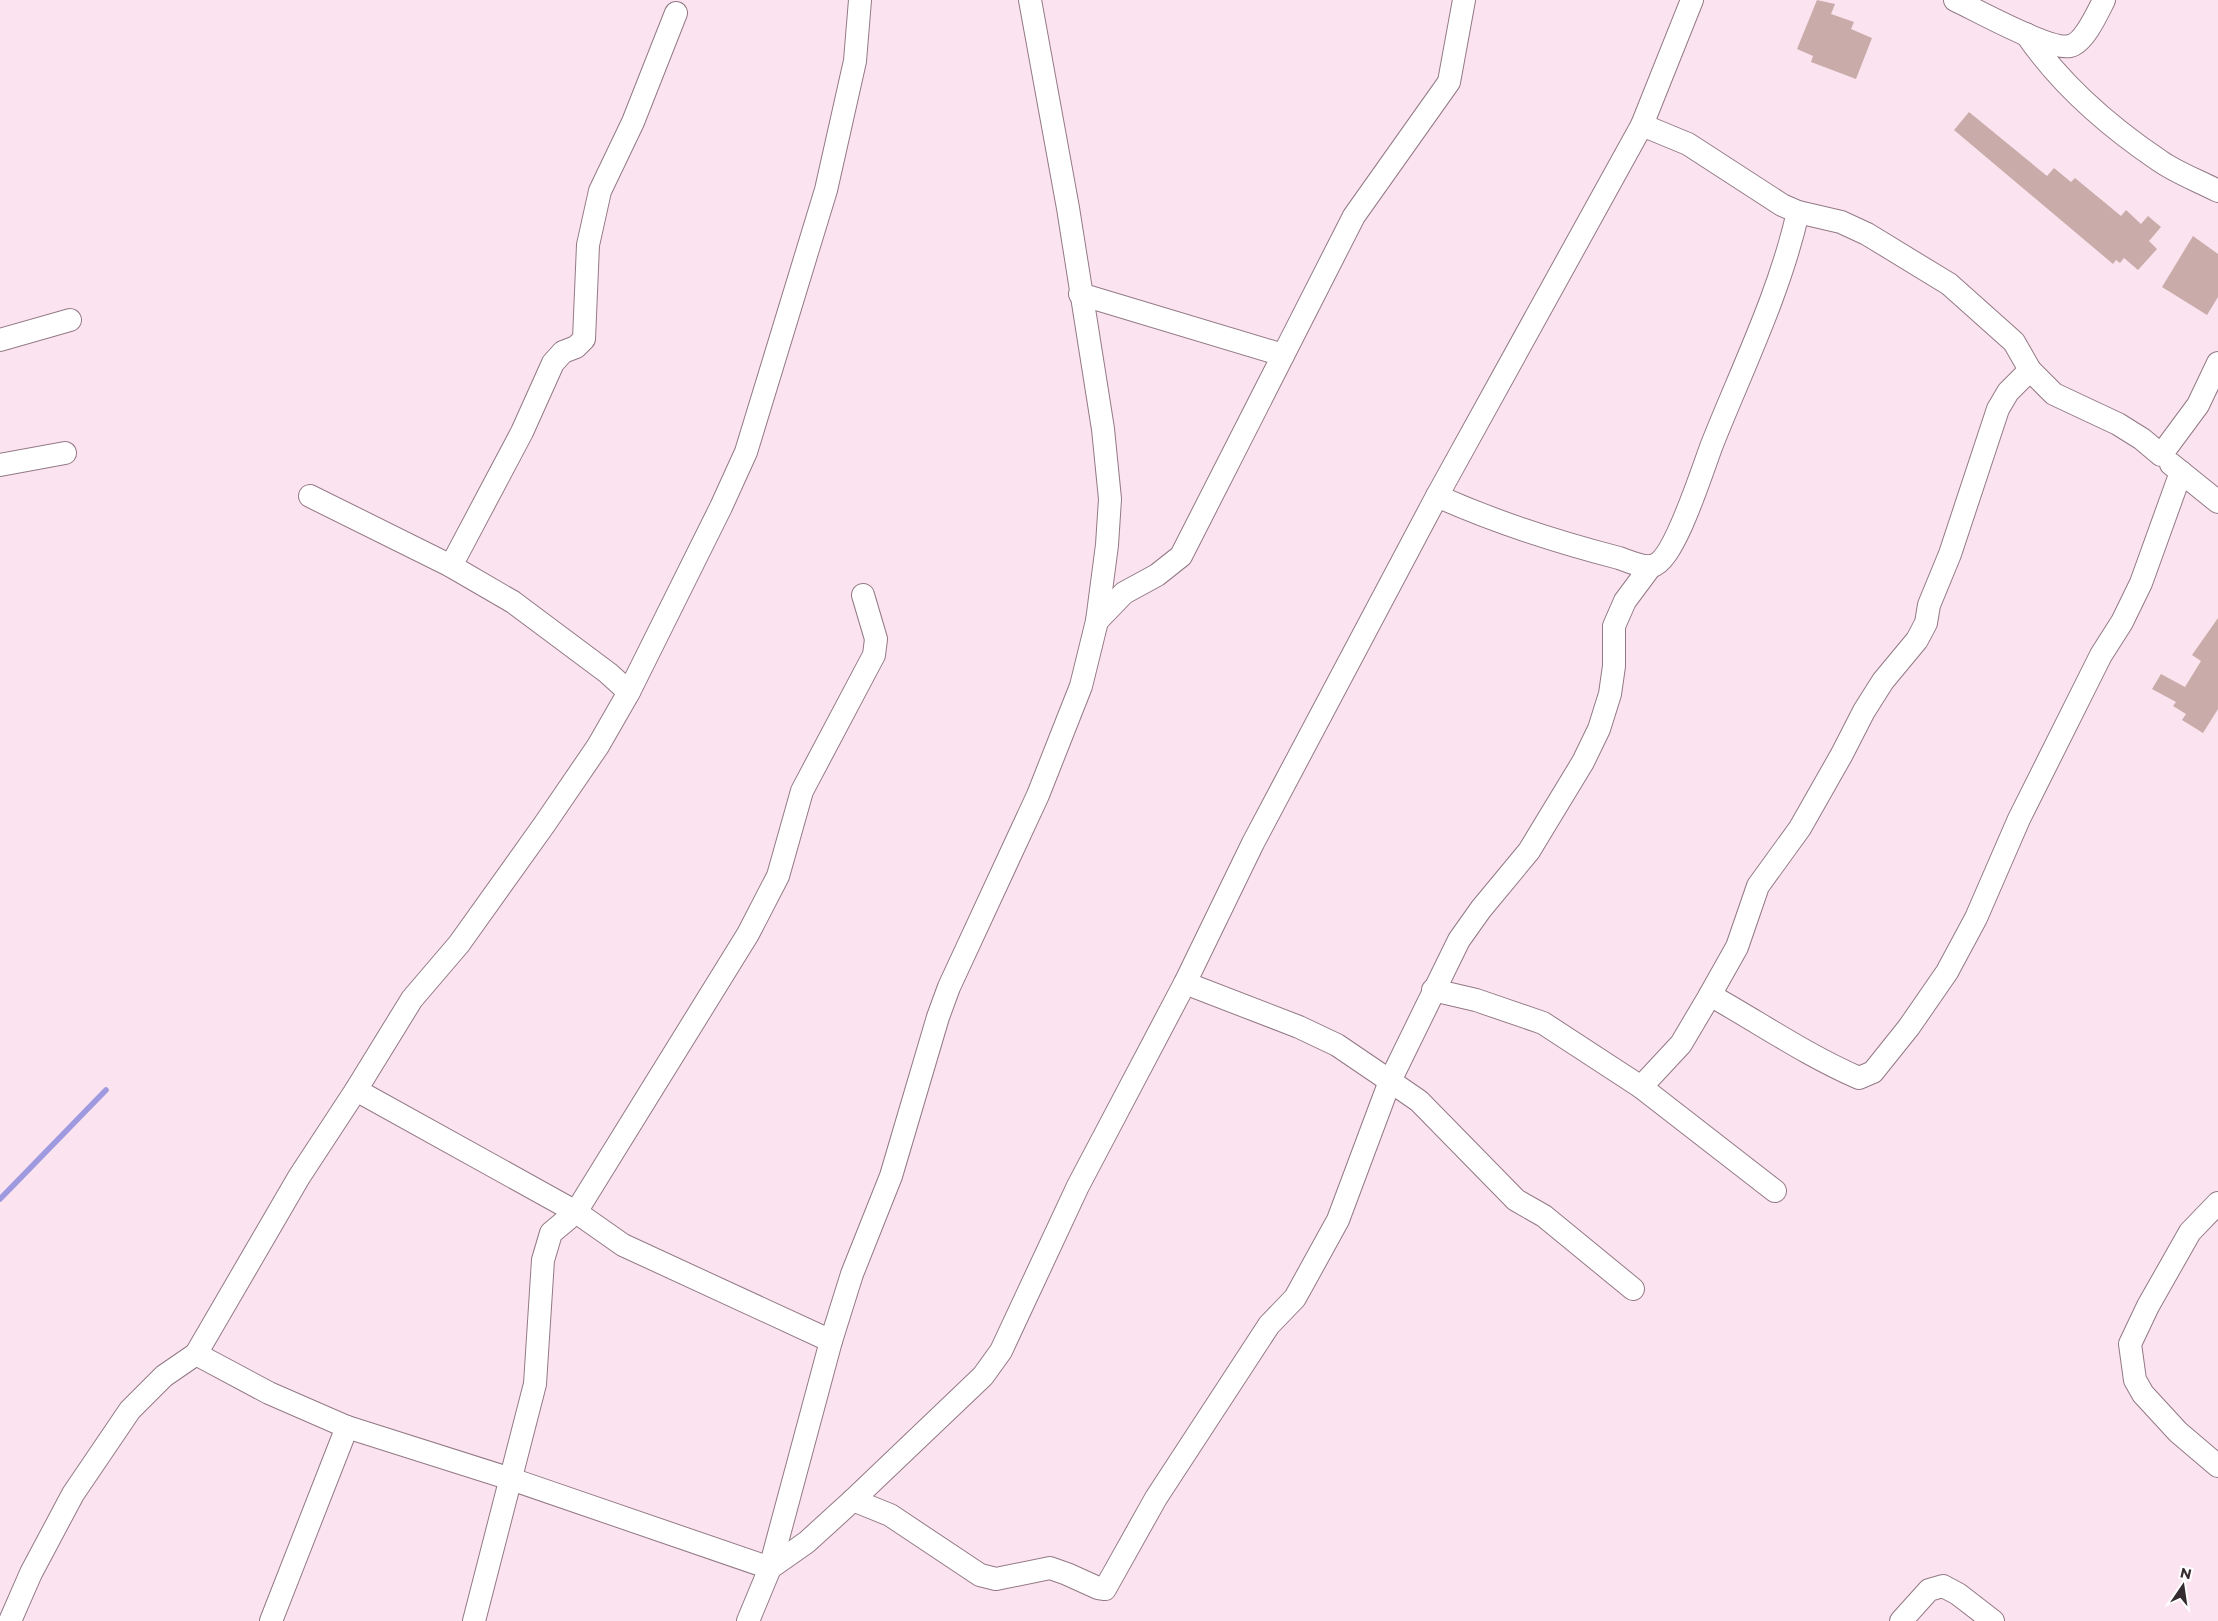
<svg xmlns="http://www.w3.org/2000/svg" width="2218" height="1621" font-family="Montserrat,sans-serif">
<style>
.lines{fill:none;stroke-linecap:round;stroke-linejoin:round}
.stream{stroke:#9f99e0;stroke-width:5.5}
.building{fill:#c9abaa}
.minor-casing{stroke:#937985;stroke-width:24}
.minor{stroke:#fff;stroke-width:22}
</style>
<rect width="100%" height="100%" fill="#fbe4ef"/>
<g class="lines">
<polyline class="stream" points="0,1199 106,1090"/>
</g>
<g class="building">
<polygon points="1817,0 1835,4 1831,14 1854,22 1851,29 1872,38 1856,79 1811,62 1813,56 1797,49"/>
<polygon points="1969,112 2047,176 2054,168 2071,182 2075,178 2121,216 2126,210 2141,224 2148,216 2161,227 2149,241 2157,249 2138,270 2124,258 2120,263 2116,260 2113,264 1954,130"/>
<polygon points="2193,236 2218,254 2218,297 2207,315 2162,287"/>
<polygon points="2218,618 2218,709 2203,733 2182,720 2186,714 2173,706 2176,702 2152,689 2161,674 2185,687 2201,661 2192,655"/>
</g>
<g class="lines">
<defs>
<g id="minor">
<path d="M 1955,0 C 1977,10 2049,51 2070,46 C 2084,43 2098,12 2104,0"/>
<path d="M 2026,34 C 2061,85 2108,126 2160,161 C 2177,173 2199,181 2218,191"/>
<polyline points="1642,125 1688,144 1782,205 1798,212 1841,222 1867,234 1949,284 2014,342 2030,370 2054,394 2118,424 2142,439 2161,455 2198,405 2218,363"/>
<polyline points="1080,294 1283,355"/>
<polyline points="0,340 70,320"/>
<polyline points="2171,464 2218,502"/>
<polyline points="0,465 65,453"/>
<polyline points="310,496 451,566 513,602 608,673 629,692"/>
<path d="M 1437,496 C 1495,522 1557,542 1619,558 C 1628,561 1643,568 1652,566 C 1675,561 1704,464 1713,442 C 1743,367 1780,292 1798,212"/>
<polyline points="451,566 522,432 553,363 563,352 576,347 584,339 588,245 600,191 633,122 676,13"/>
<polyline points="1097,621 1124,593 1157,575 1181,556 1354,216 1449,82 1464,0"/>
<polyline points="1185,983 1299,1027 1337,1045 1390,1081 1459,940 1481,909 1529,851 1583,762 1599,729 1610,694 1614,666 1614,626 1625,601 1651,566"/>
<path d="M 1433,990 L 1476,1000 L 1543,1023 L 1641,1087 L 1681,1044 L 1710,995 C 1760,1023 1806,1055 1859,1078 L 1873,1072 L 1909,1027 L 1947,972 L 1976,918 L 2019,819 L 2101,655 L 2122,622 L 2141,583 L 2181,472"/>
<polyline points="1710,995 1737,947 1758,886 1800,828 1842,754 1864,711 1883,681 1917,640 1926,623 1929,605 1950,554 1998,409 2008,392 2030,370"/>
<polyline points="1641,1087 1775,1191"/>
<polyline points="356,1090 576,1212 623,1245 831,1341"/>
<polyline points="2218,1203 2190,1232 2148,1306 2130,1344 2135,1380 2143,1394 2178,1432 2218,1466"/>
<polyline points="196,1354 269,1393 347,1427 511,1479 770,1568 807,1542 853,1500 983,1376 1001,1351 1078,1186 1185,983 1253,843 1437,496 1642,125 1692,0"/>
<polyline points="853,1500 890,1515 980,1575 996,1579 1050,1568 1067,1574 1098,1588 1105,1589 1156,1498 1269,1325 1295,1298 1338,1220 1390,1081 1419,1101 1516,1200 1544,1216 1633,1289"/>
<polyline points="10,1621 31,1573 73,1494 130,1410 164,1376 196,1354 299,1177 356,1090 412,999 459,944 544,825 598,746 629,692 721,507 746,452 826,190 855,61 860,0"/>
<polyline points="271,1621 347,1427"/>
<polyline points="474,1621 535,1384 543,1260 551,1233 576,1212 748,934 778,876 802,791 874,655 876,639 863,595"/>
<polyline points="748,1621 770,1568 831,1341 852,1274 891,1176 938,1017 949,987 1038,795 1081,686 1097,621 1107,545 1110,499 1103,429 1068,208 1030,0"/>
<polyline points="1901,1621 1929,1590 1943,1586 1958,1594 1993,1621"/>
</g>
</defs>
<use href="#minor" class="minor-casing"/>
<use href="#minor" class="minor"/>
</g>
<g transform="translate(2183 1586) rotate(13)" stroke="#ffffff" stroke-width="4" paint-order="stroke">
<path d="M0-4L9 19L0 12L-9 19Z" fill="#352a2f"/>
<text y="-8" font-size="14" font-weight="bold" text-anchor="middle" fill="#352a2f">N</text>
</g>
</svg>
